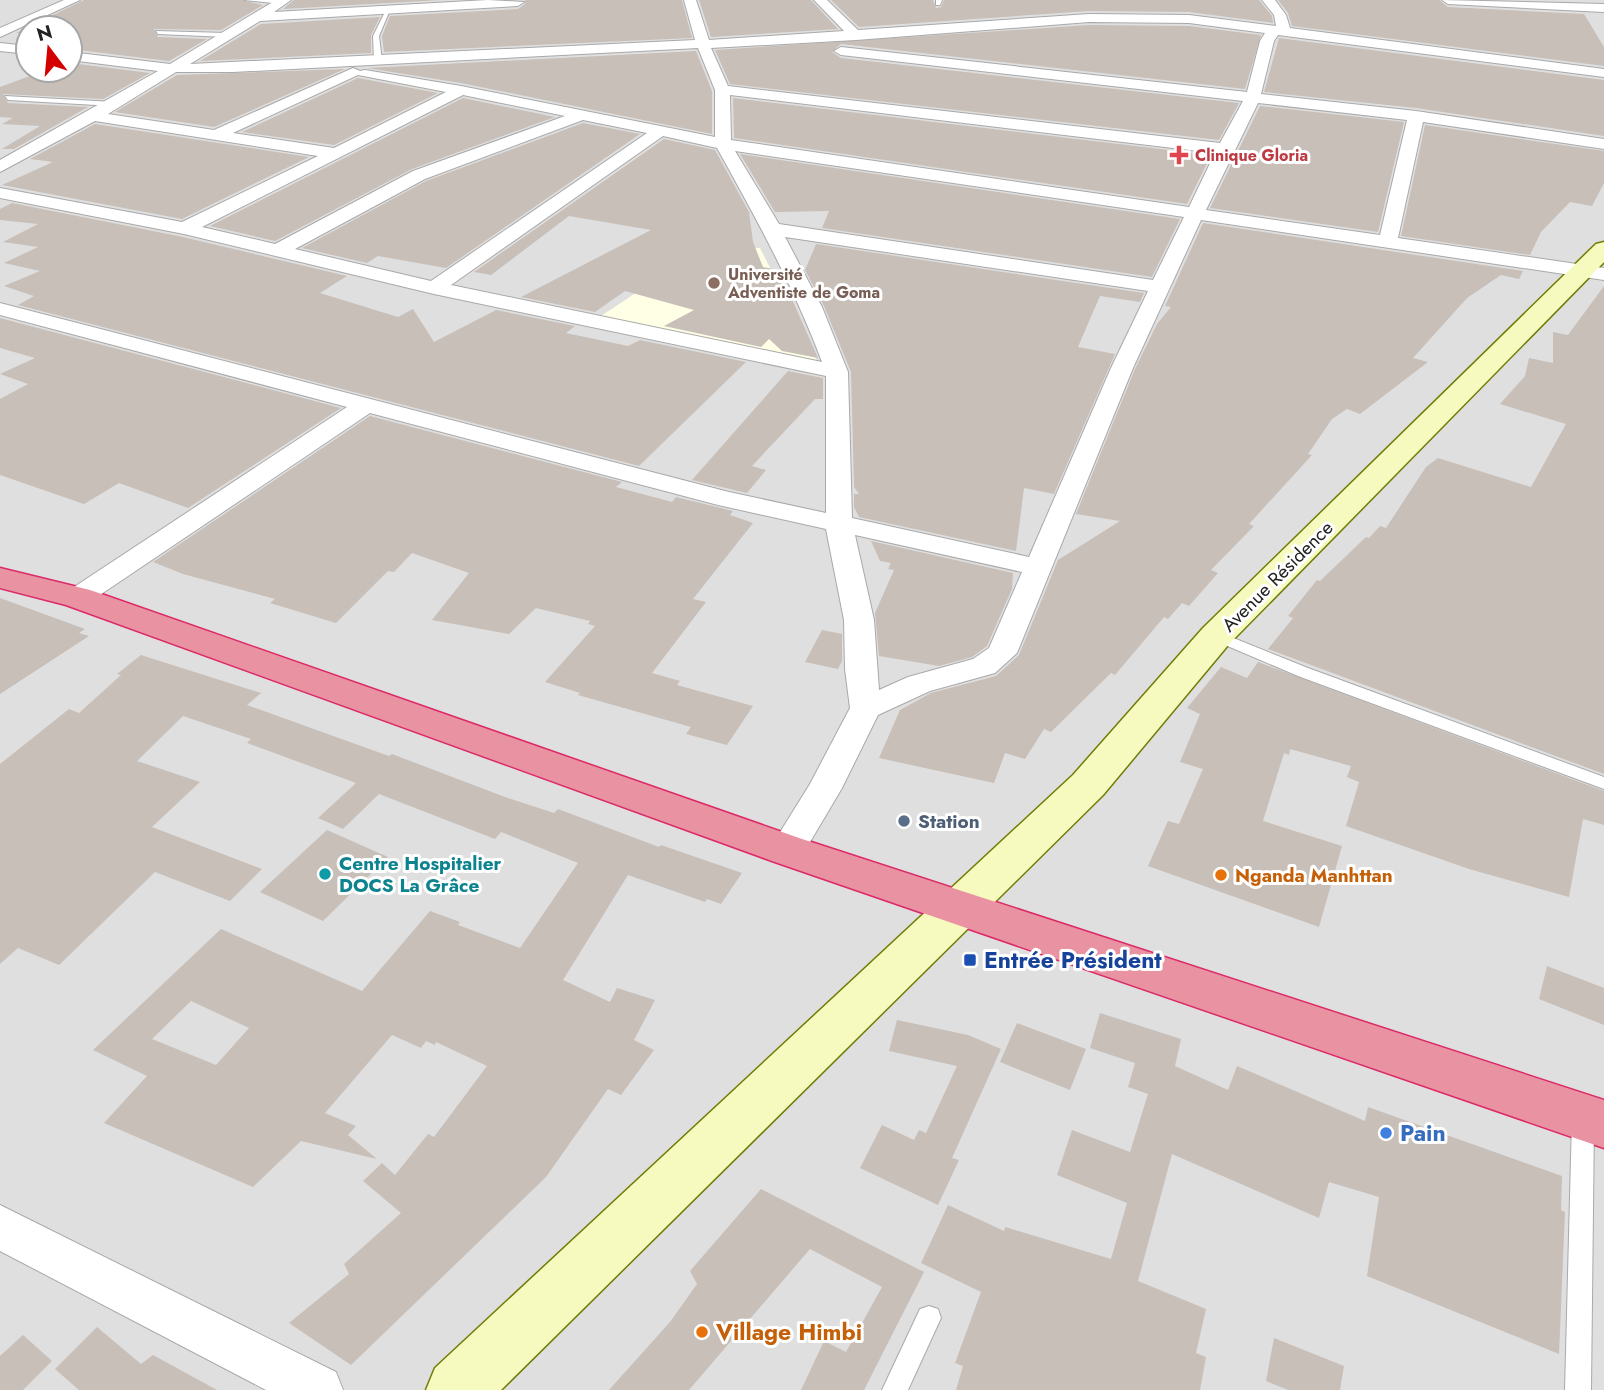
<svg xmlns="http://www.w3.org/2000/svg" width="1604" height="1390" font-family="Jost,sans-serif">
<style>
.residential{fill:#e0dfdf;fill-rule:evenodd}
.education{fill:#ffffe5}
.building{fill:#c7bfb8;fill-rule:evenodd}
.lines{fill:none;stroke-linecap:round;stroke-linejoin:round}
.lane-casing{stroke:#a9a9a9;stroke-width:2}
.street-casing{stroke:#a9a9a9;stroke-width:2}
.secondary-casing{stroke:#707d05;stroke-width:3}
.highway-casing{stroke:#dc2a67;stroke-width:3}
.lane{fill:#fff;fill-rule:evenodd}
.street{fill:#fff;fill-rule:evenodd}
.secondary{fill:#f7fabf;fill-rule:evenodd}
.highway{fill:#e892a2;fill-rule:evenodd}
.health-dot{fill:#e0444e;stroke:#fff;stroke-width:2.5}
.education-dot{fill:#8d6e63;stroke:#fff;stroke-width:2.5}
.service-dot{fill:#5c6f8a;stroke:#fff;stroke-width:2.5}
.culture-dot{fill:#0f9aa8;stroke:#fff;stroke-width:2.5}
.food-dot{fill:#e8710a;stroke:#fff;stroke-width:2.5}
.transit-dot{fill:#1a4fb4;stroke:#fff;stroke-width:2.5}
.shop-dot{fill:#3f7fe0;stroke:#fff;stroke-width:2.5}
.labels{text-anchor:middle;stroke-width:6;stroke-linejoin:round;paint-order:stroke}
.far-health-label{font-size:16px;font-weight:bold;fill:#be3a42;stroke:#fff;text-anchor:start}
.far-education-label{font-size:16px;font-weight:bold;fill:#785e54;stroke:#fff;text-anchor:start}
.street-label{font-size:19px;fill:#222;stroke:#fff}
.service-label{font-size:19px;font-weight:bold;fill:#4e5e75;stroke:#fff;text-anchor:start}
.culture-label{font-size:19px;font-weight:bold;fill:#0d838f;stroke:#fff;text-anchor:start}
.food-label{font-size:19px;font-weight:bold;fill:#c56008;stroke:#fff;text-anchor:start}
.near-transit-label{font-size:23px;font-weight:bold;fill:#164399;stroke:#fff;text-anchor:start}
.near-shop-label{font-size:23px;font-weight:bold;fill:#366cbe;stroke:#fff;text-anchor:start}
.near-food-label{font-size:23px;font-weight:bold;fill:#c56008;stroke:#fff;text-anchor:start}
</style>
<rect width="100%" height="100%" fill="#f2efe9"/>
<path class="residential" d="M 0,0 L 1604,0 L 1604,1390 L 0,1390 ZM 28,28 L 70,28 L 70,70 L 28,70 Z"/>
<polygon class="education" points="705,247 760,248 819,365 598,318"/>
<g class="building">
<polygon points="84,0 241,0 263,5 221,30 154,29 158,37 207,39 169,61 70,49 70,28 28,28 28,33 16,33"/>
<polygon points="294,0 441,0 283,9"/>
<polygon points="525,0 682,0 692,38 384,52 382,36 390,16 518,9 525,4"/>
<polygon points="699,0 811,0 838,29 711,37"/>
<polygon points="831,0 933,0 936,8 941,7 944,0 1259,0 1272,16 1273,23 1189,12 1089,11 859,27"/>
<polygon points="1278,0 1439,0 1448,7 1584,14 1604,47 1604,66 1292,26 1288,13"/>
<polygon points="380,17 371,35 371,53 200,61 261,24"/>
<polygon points="1089,25 1189,26 1261,35 1245,89 841,44 832,52 841,58 1239,103 1219,140 730,84 715,50"/>
<polygon points="1279,38 1604,80 1604,136 1416,108 1264,92"/>
<polygon points="696,51 712,91 712,134 461,83 367,68"/>
<polygon points="70,63 150,73 103,99 3,94 8,103 88,107 14,149 2,149 40,126 2,124 13,118 0,117 0,87 38,73 23,70 70,70"/>
<polygon points="345,69 214,127 115,112 177,75"/>
<polygon points="358,78 438,93 334,145 242,132"/>
<polygon points="463,98 555,117 412,169 275,241 210,226"/>
<polygon points="733,98 1211,155 1187,204 734,138"/>
<polygon points="1260,106 1404,122 1378,232 1210,208"/>
<polygon points="583,123 640,134 446,268 378,256 367,263 302,248 426,181"/>
<polygon points="95,124 309,157 182,219 2,185 53,162 30,159"/>
<polygon points="1425,125 1604,151 1604,183 1592,206 1570,202 1541,232 1530,255 1401,236"/>
<polygon points="664,139 715,150 749,212 753,242 763,267 779,270 818,358 782,351 769,339 761,347 664,326 694,310 625,291 595,312 521,297 651,230 569,216 491,275 474,272"/>
<polygon points="740,154 1180,219 1152,277 822,228 829,211 775,212"/>
<polygon points="12,203 183,237 347,276 320,293 398,317 413,309 434,342 496,310 575,326 566,333 628,346 640,340 746,362 639,466 18,305 34,296 4,286 40,271 4,263 38,247 3,242 38,224 0,220 0,209"/>
<polygon points="1203,223 1523,271 1519,279 1501,275 1467,298 1413,358 1428,362 1360,414 1347,409 1332,419 1308,454 1312,455 1249,524 1254,526 1211,570 1218,573 1189,606 1182,603 1168,619 1164,617 1115,675 1111,673 1051,732 1044,729 1025,759 1005,753 994,783 879,758 900,710 931,693 996,676 1019,655 1058,560 1120,521 1076,514 1135,369 1157,324 1171,307 1165,306"/>
<polygon points="816,244 1144,293 1140,302 1100,296 1078,347 1115,354 1054,494 1024,488 1016,551 859,517 854,507 854,494 859,494 854,487 851,372 824,306 805,270"/>
<polygon points="1604,286 1604,774 1268,649 1293,618 1288,616 1317,580 1320,581 1366,537 1369,538 1380,526 1386,528 1426,467 1438,458 1531,487 1566,424 1500,404 1525,376 1529,358 1553,363 1553,332 1568,335"/>
<polygon points="0,318 341,408 188,508 119,483 84,504 0,475 0,399 28,384 0,374 35,358 0,348"/>
<polygon points="788,371 823,378 823,399 815,399 752,466 766,470 747,493 692,480"/>
<polygon points="370,416 622,482 616,487 672,502 676,497 733,511 730,515 753,523 693,599 706,602 652,673 680,681 677,685 753,706 727,745 686,734 691,727 578,695 580,693 545,682 595,626 588,624 590,621 536,608 509,634 432,620 469,573 412,553 394,572 388,571 336,623 270,603 275,599 183,574 153,562"/>
<polygon points="871,541 1013,573 1012,589 987,646 972,657 939,666 879,656 875,613 894,570 888,569 891,563 880,561"/>
<polygon points="0,598 85,629 79,633 89,636 0,694"/>
<polygon points="822,630 842,634 842,661 838,669 805,662"/>
<path d="M 141,655 L 261,693 L 247,705 L 389,756 L 392,754 L 505,797 L 554,813 L 558,809 L 659,847 L 661,845 L 742,873 L 721,904 L 707,899 L 705,902 L 628,875 L 563,980 L 610,1002 L 617,988 L 655,1000 L 634,1040 L 654,1050 L 621,1095 L 608,1089 L 546,1177 L 351,1365 L 289,1323 L 349,1274 L 344,1264 L 401,1213 L 363,1181 L 382,1163 L 395,1175 L 428,1134 L 434,1137 L 487,1066 L 436,1042 L 435,1045 L 426,1041 L 421,1048 L 392,1035 L 325,1113 L 356,1126 L 348,1135 L 377,1159 L 301,1141 L 253,1187 L 104,1123 L 147,1076 L 93,1050 L 221,929 L 362,991 L 430,911 L 460,922 L 458,925 L 520,948 L 578,863 L 501,832 L 495,839 L 379,794 L 343,829 L 318,818 L 356,783 L 247,743 L 251,739 L 183,716 L 137,761 L 200,782 L 152,827 L 262,869 L 230,901 L 155,872 L 59,965 L 18,948 L 0,964 L 0,764 L 69,709 L 79,713 L 121,675 L 117,674 ZM 191,1001 L 249,1028 L 216,1065 L 152,1039 Z"/>
<polygon points="1258,662 1604,791 1604,825 1583,819 1569,897 1469,869 1346,826 1359,782 1347,777 1351,766 1290,749 1289,755 1284,753 1263,821 1342,846 1319,927 1148,866 1168,821 1179,824 1203,769 1180,762 1200,714 1187,708 1221,667 1247,678"/>
<polygon points="327,830 388,857 323,921 260,892"/>
<polygon points="1547,966 1604,988 1604,1025 1539,999"/>
<polygon points="1100,1013 1181,1039 1175,1066 1228,1090 1237,1066 1365,1121 1368,1107 1562,1176 1561,1210 1565,1212 1559,1354 1367,1276 1379,1197 1329,1182 1319,1218 1172,1154 1138,1281 1206,1309 1196,1353 1206,1357 1200,1390 956,1390 963,1366 955,1363 981,1292 921,1263 948,1205 1004,1231 1005,1227 1111,1259 1127,1203 1057,1175 1072,1130 1130,1152 1148,1094 1128,1087 1135,1063 1090,1048"/>
<polygon points="897,1020 968,1035 1001,1049 952,1158 959,1160 938,1205 860,1168 882,1125 914,1140 919,1130 926,1133 957,1066 889,1051"/>
<polygon points="1017,1023 1086,1049 1070,1090 1000,1062"/>
<polygon points="761,1189 924,1272 864,1390 801,1390 824,1341 846,1352 882,1287 810,1249 689,1390 609,1390 670,1322 697,1284 690,1271"/>
<polygon points="97,1327 141,1364 153,1355 217,1390 79,1390 55,1369"/>
<polygon points="23,1335 52,1361 23,1390 0,1390 0,1356"/>
<polygon points="1274,1338 1344,1366 1340,1390 1288,1390 1266,1381"/>
</g>
<g class="lines">
<defs>
<g id="lane">
<polygon points="244,0 281,0 286,2 283,4"/>
<polygon points="936,0 942,0 940,5 936,5"/>
<polygon points="387,8 390,10 379,36 382,61 378,63 374,61 373,36"/>
<polygon points="156,31 226,33 229,35 226,37 158,34"/>
<polygon points="5,96 114,102 118,104 114,106 8,100"/>
<polygon points="1216,631 1308,668 1604,777 1604,789 1298,676 1211,639 1209,636"/>
<polygon points="1583,1110 1591,1113 1594,1120 1591,1390 1565,1390 1572,1120 1575,1113"/>
<polygon points="929,1306 938,1309 941,1318 908,1390 882,1390 920,1309"/>
</g>
<g id="street">
<polygon points="64,0 80,0 0,37 0,28"/>
<path d="M 276,0 L 291,0 L 274,12 L 488,0 L 524,2 L 518,6 L 260,21 L 190,64 L 695,40 L 684,0 L 696,0 L 709,40 L 844,31 L 814,0 L 827,0 L 858,30 L 1089,14 L 1189,15 L 1276,26 L 1274,15 L 1262,0 L 1275,0 L 1286,15 L 1290,28 L 1604,69 L 1604,77 L 1278,35 L 1274,41 L 1261,94 L 1416,111 L 1604,139 L 1604,149 L 1423,122 L 1398,238 L 1604,268 L 1604,280 L 1201,220 L 1133,368 L 1017,653 L 995,673 L 930,691 L 878,715 L 842,788 L 800,859 L 787,863 L 774,859 L 769,850 L 810,784 L 850,708 L 845,669 L 844,620 L 826,529 L 718,505 L 370,413 L 88,603 L 78,606 L 68,603 L 64,597 L 68,591 L 347,407 L 0,315 L 0,303 L 729,492 L 826,513 L 826,376 L 434,294 L 184,234 L 0,198 L 0,188 L 182,222 L 318,156 L 95,121 L 0,172 L 0,160 L 158,71 L 70,60 L 70,52 L 170,64 ZM 1089,22 L 1189,23 L 1265,33 L 1260,41 L 1247,92 L 841,47 L 834,51 L 841,55 L 1243,101 L 1220,143 L 728,86 L 711,48 L 856,40 ZM 698,48 L 715,90 L 715,137 L 461,86 L 365,70 L 360,71 L 353,68 L 214,130 L 108,114 L 176,72 L 233,72 ZM 358,75 L 446,92 L 334,148 L 233,133 ZM 463,95 L 565,116 L 413,171 L 275,244 L 202,227 ZM 730,95 L 1215,153 L 1189,207 L 731,140 ZM 1258,103 L 1407,120 L 1380,235 L 1206,210 ZM 583,120 L 647,133 L 431,281 L 295,249 L 425,179 ZM 663,136 L 717,148 C 756,218 794,287 822,362 L 451,285 ZM 735,151 L 1184,217 L 1153,280 L 779,224 ZM 785,237 L 1148,291 L 1111,368 L 1029,557 L 852,518 L 848,372 L 822,307 ZM 855,535 L 1022,572 L 989,648 L 973,659 L 908,677 L 879,690 L 874,620 Z"/>
<polygon points="1442,0 1604,4 1604,12 1448,4"/>
<polygon points="0,43 28,46 28,54 0,51"/>
<polygon points="0,1205 336,1372 343,1390 266,1390 0,1251"/>
</g>
<polygon id="secondary" points="1604,242 1604,262 1229,644 1103,795 501,1390 426,1390 435,1368 1073,775 1203,628 1596,244"/>
<polygon id="highway" points="0,568 90,590 802,839 1604,1100 1604,1148 772,861 66,605 0,588"/>
</defs>
<use href="#lane" class="lane-casing"/>
<use href="#street" class="street-casing"/>
<use href="#secondary" class="secondary-casing"/>
<use href="#highway" class="highway-casing"/>
<use href="#lane" class="lane"/>
<use href="#street" class="street"/>
<use href="#secondary" class="secondary"/>
<use href="#highway" class="highway"/>
</g>
<path class="health-dot" d="M1175.5 144.5h7v7h7v7h-7v7h-7v-7h-7v-7h7z"/>
<circle class="education-dot" cx="714" cy="283" r="7"/>
<circle class="service-dot" cx="904" cy="821" r="7"/>
<circle class="culture-dot" cx="325" cy="874" r="7"/>
<g class="food-dot">
<circle cx="1221" cy="875" r="7"/>
<circle cx="702" cy="1332" r="7"/>
</g>
<rect class="transit-dot" x="963" y="953" width="14" height="14" rx="3.5"/>
<circle class="shop-dot" cx="1386" cy="1133" r="7"/>
<g class="labels">
<g class="far-health-label">
<text x="1195" y="161">Clinique Gloria</text>
</g>
<g class="far-education-label">
<text x="728" y="280">Université<tspan x="728" dy="18">Adventiste de Goma</tspan></text>
</g>
<g class="street-label">
<text transform="translate(1277 576) rotate(-45)" y="7">Avenue Résidence</text>
</g>
<g class="service-label">
<text x="918" y="828">Station</text>
</g>
<g class="culture-label">
<text x="339" y="870">Centre Hospitalier<tspan x="339" dy="22">DOCS La Grâce</tspan></text>
</g>
<g class="food-label">
<text x="1235" y="882">Nganda Manhttan</text>
</g>
<g class="near-transit-label">
<text x="984" y="968">Entrée Président</text>
</g>
<g class="near-shop-label">
<text x="1400" y="1141">Pain</text>
</g>
<g class="near-food-label">
<text x="716" y="1340">Village Himbi</text>
</g>
</g>
<g transform="translate(49 49) rotate(344)"><circle r="33" fill="#ffffff" stroke="#a7a7a7" stroke-width="2"/>
<path d="M0-5L12 26L0 18L-12 26Z" fill="#d40000"/>
<text y="-10" font-size="19" font-weight="bold" text-anchor="middle" fill="#222222">N</text>
</g>
</svg>
